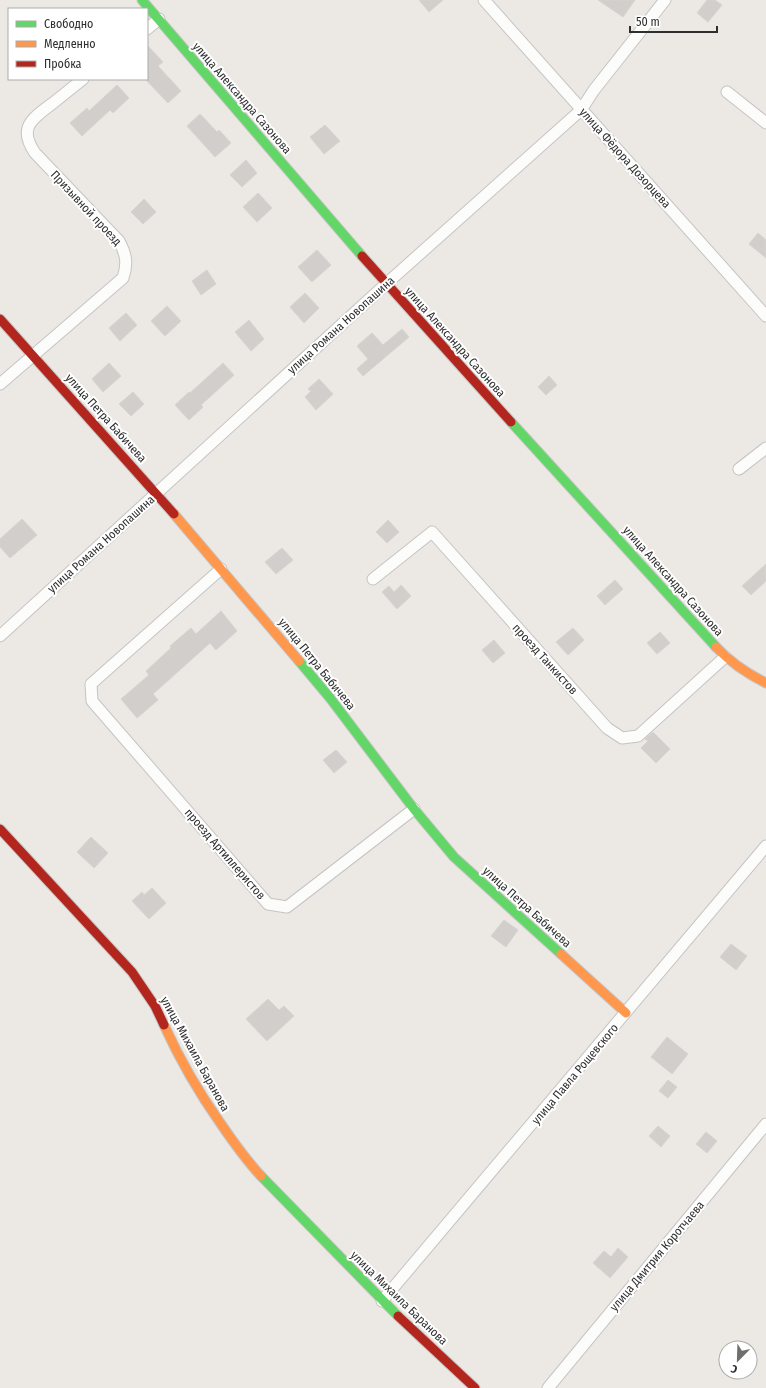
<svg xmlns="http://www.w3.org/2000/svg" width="766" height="1388" font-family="'Fira Sans Condensed',sans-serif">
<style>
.building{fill:#d1cecb;stroke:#d7d4d0}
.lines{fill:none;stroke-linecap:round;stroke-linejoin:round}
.street-casing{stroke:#c5c4c5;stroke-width:13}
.fast-casing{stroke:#c5c4c5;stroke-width:11}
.slow-casing{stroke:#c5c4c5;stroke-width:11}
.jam-casing{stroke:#c5c4c5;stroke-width:11}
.street{stroke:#fcfcfb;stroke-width:11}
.fast{stroke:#63d668;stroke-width:9}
.slow{stroke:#ff974d;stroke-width:9}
.jam{stroke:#b3261e;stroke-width:9}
.labels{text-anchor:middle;stroke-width:4;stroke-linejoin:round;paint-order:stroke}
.street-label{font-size:12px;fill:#2e2e2e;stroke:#fff}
</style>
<rect width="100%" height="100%" fill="#ece8e4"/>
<g class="building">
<polygon points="419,0 443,0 429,12"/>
<polygon points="598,0 635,0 623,17"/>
<polygon points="707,0 715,0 722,5 708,22 697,13"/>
<polygon points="147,45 163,62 158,66 181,91 168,103 147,81"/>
<polygon points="117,85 129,98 113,113 110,110 82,136 70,123 87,108 89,111"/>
<polygon points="200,114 217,132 219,130 231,143 215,157 187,126"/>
<polygon points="325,125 340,141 324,154 310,137"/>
<polygon points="246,160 257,173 242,187 230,175"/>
<polygon points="258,193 272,208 257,222 243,207"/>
<polygon points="144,199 156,212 143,224 131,212"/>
<polygon points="758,233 766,240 766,258 749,244"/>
<polygon points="317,250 331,265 312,282 298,267"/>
<polygon points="207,270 216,284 201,295 192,281"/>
<polygon points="305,293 319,308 304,323 290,307"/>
<polygon points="167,306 181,321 165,336 151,321"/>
<polygon points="126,313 137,325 120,341 109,328"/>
<polygon points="249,320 264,339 251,351 235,332"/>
<polygon points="402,329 409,337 363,376 357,369 368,359 357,346 372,333 383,345"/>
<polygon points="109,363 121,376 103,392 92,379"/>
<polygon points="223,363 234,375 201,405 203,407 189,420 175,405 189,392 190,393"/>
<polygon points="549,376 557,385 546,395 538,387"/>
<polygon points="319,379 333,394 316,410 305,397 311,391 308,389"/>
<polygon points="133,392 144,404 131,416 119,404"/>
<polygon points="22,519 37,535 10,558 0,547 0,539"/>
<polygon points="388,520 399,532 387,543 376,532"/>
<polygon points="282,548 293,560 276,574 265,562"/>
<polygon points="766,564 766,581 751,595 742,586"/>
<polygon points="615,580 623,589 605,605 597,596"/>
<polygon points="401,585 411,596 397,609 382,592 389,586 394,592"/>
<polygon points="221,611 237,631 216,650 210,643 153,694 158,700 137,718 121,699 149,675 146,671 171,648 170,646 191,628 196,634"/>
<polygon points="573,628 584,640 568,655 556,642"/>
<polygon points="660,632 670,643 657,654 647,643"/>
<polygon points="494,640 505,653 493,663 482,650"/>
<polygon points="653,732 670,749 656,763 641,748 648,741 645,739"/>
<polygon points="336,750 347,762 334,773 323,760"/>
<polygon points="91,837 108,853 94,868 77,852"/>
<polygon points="152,888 166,903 149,919 132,901 142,892 144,895"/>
<polygon points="504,920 518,930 506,947 491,936"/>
<polygon points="731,944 747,956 736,970 720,957"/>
<polygon points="268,999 279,1010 284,1006 294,1016 267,1041 246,1019"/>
<polygon points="667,1037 688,1054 672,1074 651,1057"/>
<polygon points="668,1080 677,1087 668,1098 659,1091"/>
<polygon points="658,1126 670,1136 661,1147 649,1136"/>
<polygon points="706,1132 717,1141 707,1153 696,1144"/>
<polygon points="618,1248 628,1257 610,1278 593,1263 604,1251 611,1257"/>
</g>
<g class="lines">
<defs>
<g id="street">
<polyline points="484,0 766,316"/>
<polyline points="147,29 159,19"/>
<polyline points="727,92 766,123"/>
<path d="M 0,384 L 123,278 C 128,263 126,254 119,241 L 35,153 C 17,127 33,118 53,103 C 63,95 73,87 83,79"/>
<polyline points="739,469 766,448"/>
<polyline points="221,569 91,684 92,701 268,904 287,907 414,809"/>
<polyline points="373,579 432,532 607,728 622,738 638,736 725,657"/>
<polyline points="0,636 386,284 581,110 594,90 665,0"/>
<polyline points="382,1301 766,846"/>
<polyline points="548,1388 766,1124"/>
</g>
<g id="fast">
<polyline points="142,0 362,256"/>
<polyline points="511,422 716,647"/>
<polyline points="299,661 330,698 414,809 454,857 561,954"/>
<polyline points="261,1176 398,1316"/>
</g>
<g id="slow">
<polyline points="174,514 299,661"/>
<path d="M 716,647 C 730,662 748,674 766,683"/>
<polyline points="561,954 626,1013"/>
<path d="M 164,1025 C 180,1060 199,1093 221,1124 C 234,1143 246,1160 261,1176"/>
</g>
<g id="jam">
<polyline points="362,256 511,422"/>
<polyline points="0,319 174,514"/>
<polyline points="0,829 132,972 155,1006 164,1025"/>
<polyline points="398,1316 475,1388"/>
</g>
</defs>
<use href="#street" class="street-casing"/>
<use href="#fast" class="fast-casing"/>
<use href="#slow" class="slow-casing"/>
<use href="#jam" class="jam-casing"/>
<use href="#street" class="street"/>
<use href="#fast" class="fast"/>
<use href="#slow" class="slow"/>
<use href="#jam" class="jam"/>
</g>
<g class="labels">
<g class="street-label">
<text transform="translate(242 98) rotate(49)" y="4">улица Александра Сазонова</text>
<text transform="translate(625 158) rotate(48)" y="4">улица Фёдора Дозорцева</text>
<text transform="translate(86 208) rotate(47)" y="4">Призывной проезд</text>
<text transform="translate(341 325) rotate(-42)" y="4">улица Романа Новопашина</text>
<text transform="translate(455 342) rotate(48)" y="4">улица Александра Сазонова</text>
<text transform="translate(106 418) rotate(48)" y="4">улица Петра Бабичева</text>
<text transform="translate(101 544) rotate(-42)" y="4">улица Романа Новопашина</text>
<text transform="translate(673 581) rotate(48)" y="4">улица Александра Сазонова</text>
<text transform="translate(545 659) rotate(48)" y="4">проезд Танкистов</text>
<text transform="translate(317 664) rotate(51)" y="4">улица Петра Бабичева</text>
<text transform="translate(225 854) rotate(49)" y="4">проезд Артиллеристов</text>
<text transform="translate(527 907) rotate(42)" y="4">улица Петра Бабичева</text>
<text transform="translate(195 1054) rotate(61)" y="4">улица Михаила Баранова</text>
<text transform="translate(575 1074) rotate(-50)" y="4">улица Павла Рощевского</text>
<text transform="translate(657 1256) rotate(-50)" y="4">улица Дмитрия Коротчаева</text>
<text transform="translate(399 1298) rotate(44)" y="4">улица Михаила Баранова</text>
</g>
</g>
<rect x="8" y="8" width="140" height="72" fill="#ffffff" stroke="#ababab"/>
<rect x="16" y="21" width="20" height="6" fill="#63d668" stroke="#ababab"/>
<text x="44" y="28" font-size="12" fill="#2e2e2e">Свободно</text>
<rect x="16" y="41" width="20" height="6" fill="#ff974d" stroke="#ababab"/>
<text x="44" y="48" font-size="12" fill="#2e2e2e">Медленно</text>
<rect x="16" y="61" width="20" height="6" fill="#b3261e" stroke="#ababab"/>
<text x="44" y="68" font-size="12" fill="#2e2e2e">Пробка</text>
<g transform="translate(738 1360) rotate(203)"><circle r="19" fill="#ffffff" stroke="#ababab"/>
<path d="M0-3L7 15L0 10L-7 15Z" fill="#706f6e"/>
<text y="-6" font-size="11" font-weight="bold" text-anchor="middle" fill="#2e2e2e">С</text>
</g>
<path d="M630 26v6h87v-6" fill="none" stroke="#2e2e2e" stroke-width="2"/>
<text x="636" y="26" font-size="12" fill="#2e2e2e" stroke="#ffffff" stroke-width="3" paint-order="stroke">50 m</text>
</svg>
